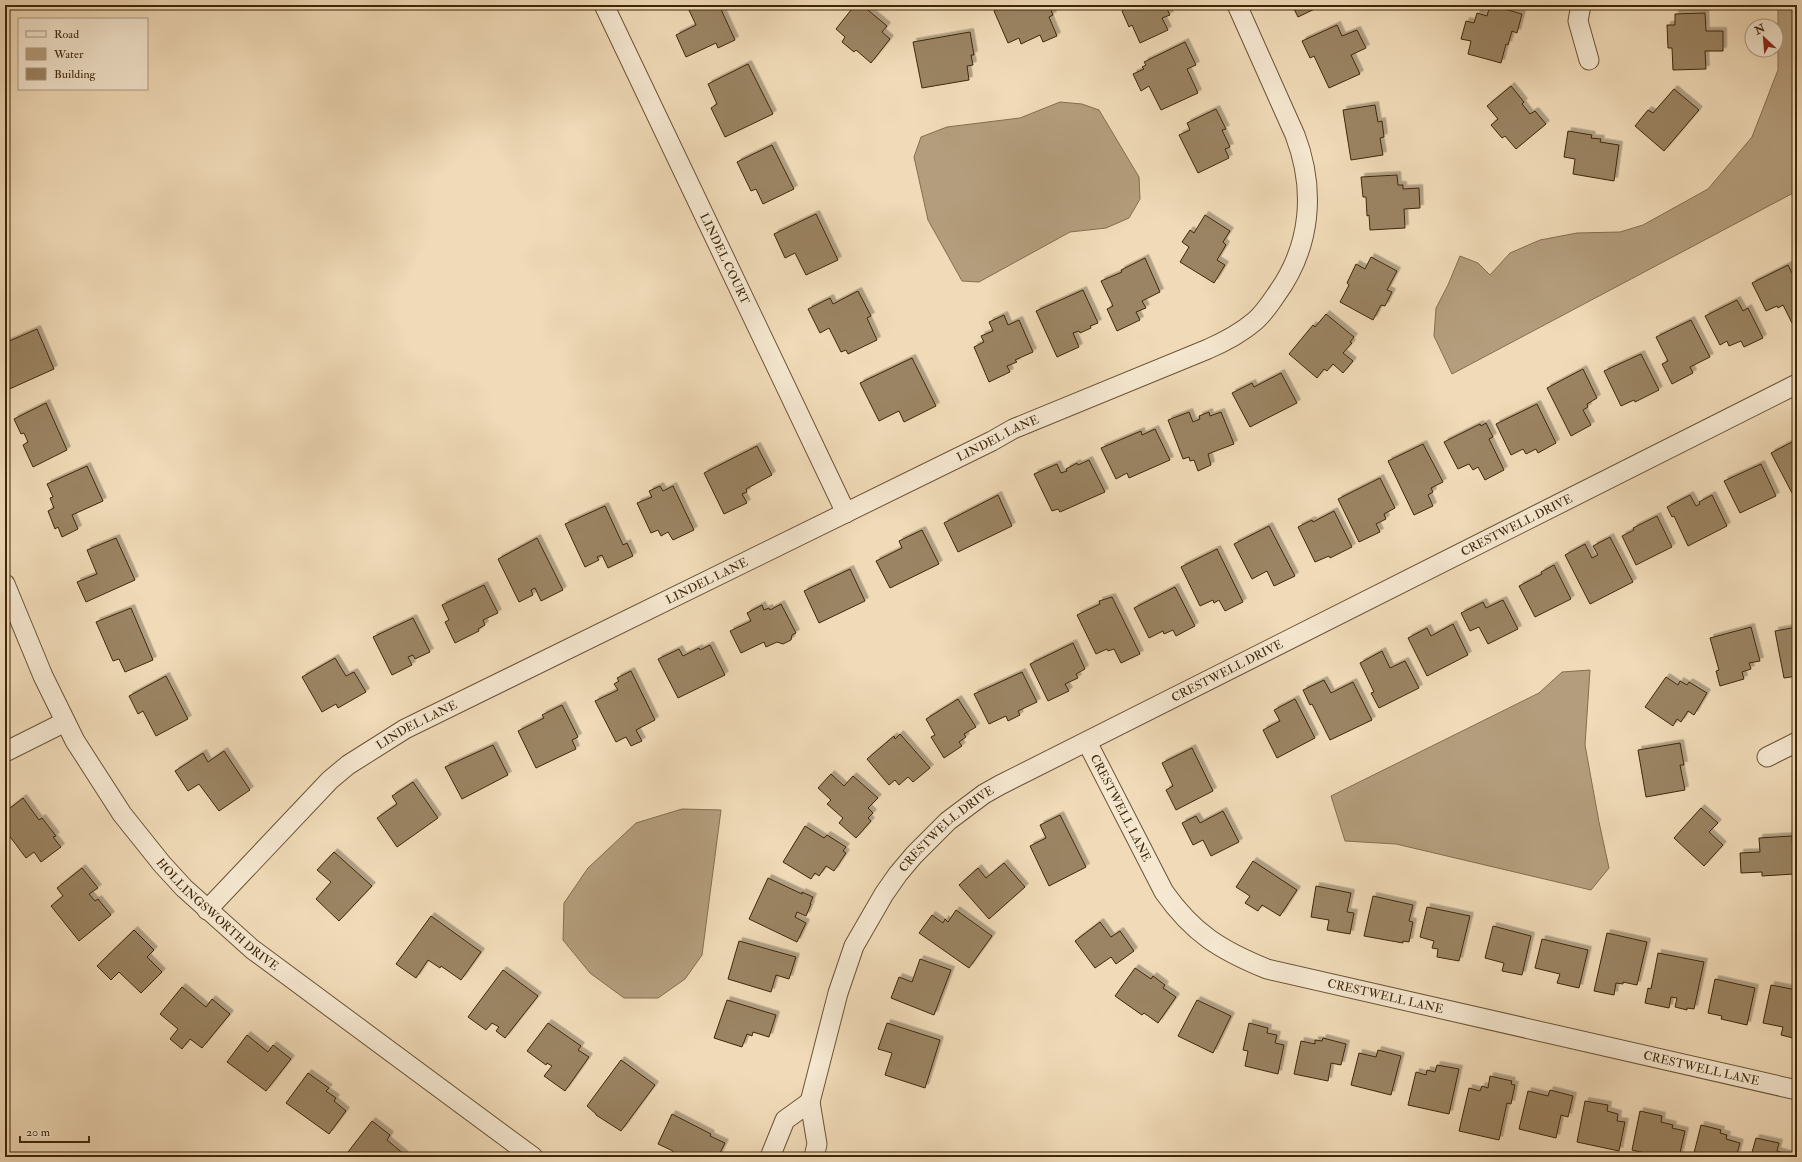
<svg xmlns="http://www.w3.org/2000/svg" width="1802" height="1162" font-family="'IM FELL Double Pica',serif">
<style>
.water{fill:#b49d7c;stroke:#856e4e}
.building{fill:#9b8463;stroke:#3f2708;filter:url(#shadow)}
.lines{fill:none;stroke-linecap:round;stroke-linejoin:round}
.street-casing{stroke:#6b5434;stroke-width:21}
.street{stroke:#f5e7d0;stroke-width:19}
.labels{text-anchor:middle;stroke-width:3;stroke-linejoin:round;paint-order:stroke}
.street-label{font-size:12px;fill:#3f2708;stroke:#f5e7d0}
</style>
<defs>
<filter id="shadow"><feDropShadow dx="3.5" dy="-3.5" stdDeviation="0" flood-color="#0004"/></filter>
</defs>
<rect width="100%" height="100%" fill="#f0dab7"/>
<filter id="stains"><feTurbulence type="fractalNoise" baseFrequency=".005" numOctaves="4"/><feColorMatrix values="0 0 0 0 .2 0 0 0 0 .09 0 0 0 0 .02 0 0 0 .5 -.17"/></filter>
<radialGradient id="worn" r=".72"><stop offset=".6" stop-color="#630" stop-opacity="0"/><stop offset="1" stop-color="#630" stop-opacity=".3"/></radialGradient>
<g class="water">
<polygon points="1778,5 1797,5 1797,191 1452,374 1434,336 1436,308 1448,285 1460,256 1478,263 1490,275 1510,253 1540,240 1577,233 1620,232 1643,225 1708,189 1752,137 1778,70"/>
<polygon points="1060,102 1082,104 1099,110 1139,177 1140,199 1129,218 1106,228 1070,232 979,282 962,281 928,220 914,157 921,137 947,127 1020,118"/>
<polygon points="1590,670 1585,745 1599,822 1609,868 1591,890 1396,844 1345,841 1331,796 1539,693 1562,672"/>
<polygon points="682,809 721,810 702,955 685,979 658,998 624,998 590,973 563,940 564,903 588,868 636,823"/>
</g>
<g class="building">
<polygon points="690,5 719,5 735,40 718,48 716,43 686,57 676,35 696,25 687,6"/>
<polygon points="855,5 862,5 887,26 882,32 890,39 871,63 856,50 854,52 842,42 845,37 836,29"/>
<polygon points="1008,5 1049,5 1053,15 1049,17 1057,36 1043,42 1040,35 1021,44 1019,38 1008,43 994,11"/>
<polygon points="1132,5 1165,5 1170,15 1162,18 1168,30 1140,43 1132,25 1129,27 1122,11"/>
<polygon points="1292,5 1323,5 1298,17"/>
<polygon points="1490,5 1522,14 1517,33 1512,31 1508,45 1506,44 1501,63 1468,54 1471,41 1461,39 1466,21 1474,23 1477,13 1487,16"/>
<polygon points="1705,13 1706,31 1723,31 1723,51 1705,51 1706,69 1673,70 1672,48 1668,48 1667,25 1675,25 1675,14"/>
<polygon points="1337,25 1342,36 1357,30 1366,48 1351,55 1360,74 1329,88 1314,56 1310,58 1302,41"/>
<polygon points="970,32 974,55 971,55 973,65 967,66 969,80 922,88 913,42"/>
<polygon points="1185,42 1196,65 1187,69 1198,93 1161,110 1149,86 1141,91 1133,74 1144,69 1142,67 1146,65 1144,62"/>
<polygon points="748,64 773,114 725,137 711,108 717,104 708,84"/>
<polygon points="1511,86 1524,102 1522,104 1530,114 1535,111 1546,124 1516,149 1505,136 1502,138 1491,125 1498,119 1487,106"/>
<polygon points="1674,89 1699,110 1664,151 1635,126 1648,110 1653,113"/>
<polygon points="1375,105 1378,122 1382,121 1384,137 1380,138 1383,155 1351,160 1343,110"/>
<polygon points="1216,109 1226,129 1222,130 1230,147 1225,149 1229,158 1198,173 1179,135 1190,130 1187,123"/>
<polygon points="1568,131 1592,135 1591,138 1601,139 1600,142 1619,145 1614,181 1573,174 1575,159 1564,157"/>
<polygon points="772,145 794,189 763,204 756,189 751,191 737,162"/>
<polygon points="1397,175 1398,185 1403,185 1403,189 1419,188 1420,208 1404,209 1405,228 1370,230 1369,215 1367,216 1366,197 1363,197 1361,177"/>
<polygon points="816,214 838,260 806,275 795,253 785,258 774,234"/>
<polygon points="1205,215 1230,231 1223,242 1226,245 1217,260 1225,265 1214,283 1180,262 1189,247 1182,242 1190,230 1194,233"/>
<polygon points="1371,257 1397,271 1387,290 1392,292 1385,306 1381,305 1373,320 1340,302 1349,285 1347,283 1356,264 1365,269"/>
<polygon points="1145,258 1160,292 1142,301 1146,308 1136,312 1140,320 1117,331 1107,309 1113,306 1101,281 1122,272 1121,270"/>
<polygon points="1788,265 1797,283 1797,320 1792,323 1783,305 1778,308 1777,306 1766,311 1752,283"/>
<polygon points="1083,290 1098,323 1090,326 1091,328 1080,333 1079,331 1073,333 1079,347 1057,357 1036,311"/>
<polygon points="858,291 871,316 867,318 877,340 848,354 846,350 841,352 829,328 820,333 808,309 830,298 833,304"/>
<polygon points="1737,300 1743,311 1748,308 1763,338 1744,347 1741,341 1729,346 1727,341 1720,345 1705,316"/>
<polygon points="1326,314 1354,337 1350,342 1352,343 1343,353 1353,361 1343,373 1333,364 1327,371 1324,369 1317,378 1289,354 1313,325 1315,327"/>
<polygon points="1004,315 1008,325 1019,320 1033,352 1015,360 1017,362 1007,366 1010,372 989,382 974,347 984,342 981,336 993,331 989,322"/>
<polygon points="1691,320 1710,357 1690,367 1693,373 1672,384 1662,364 1668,361 1656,337"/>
<polygon points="37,329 54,369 5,391 5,343"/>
<polygon points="1641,354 1659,390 1635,402 1634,400 1621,406 1604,371"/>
<polygon points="912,358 936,406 904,422 899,411 879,421 860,383"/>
<polygon points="1583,369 1597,398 1587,404 1588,407 1583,410 1591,425 1571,436 1547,388"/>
<polygon points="1281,373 1297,403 1250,427 1232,393 1252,383 1254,387"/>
<polygon points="46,403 67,450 33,467 23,445 28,442 24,433 21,434 14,419"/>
<polygon points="1537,404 1556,443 1538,453 1536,449 1526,454 1523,449 1511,455 1496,424"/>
<polygon points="1189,412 1193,422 1200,419 1199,416 1209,412 1210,416 1221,412 1234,444 1208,454 1211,465 1198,471 1194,460 1190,461 1189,457 1183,459 1168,420"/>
<polygon points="1486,423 1493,437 1489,439 1504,470 1485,480 1478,467 1473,470 1469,464 1458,469 1444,442 1480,424 1481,426"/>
<polygon points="1155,429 1170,460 1129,478 1127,473 1116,479 1101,448 1141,431 1142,435"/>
<polygon points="1792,442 1797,452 1797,491 1792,493 1771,453"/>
<polygon points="1423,444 1443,482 1431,488 1433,492 1428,495 1433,506 1414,515 1388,461"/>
<polygon points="757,446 772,475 746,489 747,492 742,494 747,503 724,514 704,473"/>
<polygon points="1089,460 1105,492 1060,512 1058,509 1052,511 1034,474 1057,464 1061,473 1067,471 1066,469 1077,463 1078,465"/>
<polygon points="1761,464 1776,496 1740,513 1724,481"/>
<polygon points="87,466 103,501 72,515 78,529 62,537 58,527 55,529 48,511 54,508 50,498 53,497 47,484"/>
<polygon points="1380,478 1395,508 1384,514 1386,519 1376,524 1380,532 1359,542 1338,499"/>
<polygon points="660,486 663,491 673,486 694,530 673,540 668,532 661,536 658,530 651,533 637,503 652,497 649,491"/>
<polygon points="998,495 1012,526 958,552 944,523"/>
<polygon points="1690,495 1696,506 1700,504 1699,502 1712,495 1727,526 1688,546 1674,516 1672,517 1667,507"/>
<polygon points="605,506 623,545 627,543 633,556 608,568 602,555 597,557 599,560 585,567 565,524"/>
<polygon points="1334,511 1352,547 1330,558 1329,556 1315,562 1298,527 1312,520 1313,522"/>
<polygon points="1657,516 1672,547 1636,565 1622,536 1634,530 1633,528"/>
<polygon points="1269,526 1295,576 1274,586 1267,571 1252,579 1234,544"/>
<polygon points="922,530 939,564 890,588 876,561 902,548 899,541"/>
<polygon points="1610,537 1633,582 1590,604 1565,555 1585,544 1592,558 1598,555 1593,546"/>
<polygon points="116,538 135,580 86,602 77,582 97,574 87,550"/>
<polygon points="537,538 563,590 541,601 535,588 531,590 533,595 519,602 498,559"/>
<polygon points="1217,549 1243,602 1225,611 1219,600 1214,603 1213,600 1200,606 1181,567"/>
<polygon points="1554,565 1571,599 1535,617 1519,586 1542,574 1541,572"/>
<polygon points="850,569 865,601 819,623 804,591"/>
<polygon points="484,585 498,613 483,620 485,625 478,629 479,631 455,643 445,622 449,620 442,605"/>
<polygon points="1175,587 1195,626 1176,636 1173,630 1164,634 1163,631 1149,638 1134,608"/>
<polygon points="1112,597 1140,654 1121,663 1114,649 1108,651 1107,649 1096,654 1077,615 1100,604 1099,601"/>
<polygon points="1503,600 1518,629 1488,644 1479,627 1470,631 1461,613 1483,602 1486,608"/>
<polygon points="781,604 796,633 792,635 791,640 783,644 777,642 766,647 764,642 741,653 730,631 751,621 747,613 762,605 764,610 769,608 770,610"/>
<polygon points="131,608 153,660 125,672 119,659 113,661 96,622"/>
<polygon points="413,618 430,652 415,659 413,655 408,657 412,665 392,675 373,637"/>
<polygon points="1453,624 1468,655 1427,676 1408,638 1427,628 1431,636"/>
<polygon points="1751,627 1760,661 1749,663 1751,669 1742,672 1744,679 1720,686 1716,671 1719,670 1710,638"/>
<polygon points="1797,627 1797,676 1784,678 1775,631"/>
<polygon points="1073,643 1085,669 1076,674 1078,678 1065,684 1069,691 1048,701 1030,664"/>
<polygon points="710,645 725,675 678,698 658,659 679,649 683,656 699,648 700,650"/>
<polygon points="1382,651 1390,668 1405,661 1419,688 1379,708 1371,693 1374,692 1360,663"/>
<polygon points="335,658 346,676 354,672 366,692 338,708 336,704 322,712 302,677"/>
<polygon points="631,671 655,720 636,730 642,741 631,746 626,737 616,742 595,701 618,690 614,684 619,681 617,678"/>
<polygon points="1022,672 1037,702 1018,711 1020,715 1008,721 1006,716 989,724 974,694"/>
<polygon points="166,676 188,719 156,736 143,711 138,714 129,696"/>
<polygon points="1666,677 1678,685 1680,681 1687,685 1689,682 1707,693 1694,715 1688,711 1681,722 1677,719 1673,726 1645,707"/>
<polygon points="1324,680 1331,693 1353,682 1372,720 1330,740 1312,704 1310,705 1303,690"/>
<polygon points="958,699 976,727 964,734 966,737 959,742 962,746 944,758 931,737 935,735 926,719"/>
<polygon points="1295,699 1315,738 1277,758 1263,730 1280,721 1274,710"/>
<polygon points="562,705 578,737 572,740 576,749 536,768 518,731 544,718 542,715"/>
<polygon points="900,734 930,768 913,782 908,777 899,785 895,780 889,785 867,759 894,736 895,739"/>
<polygon points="1680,743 1684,765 1680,765 1685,790 1646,797 1638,750"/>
<polygon points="493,745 508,775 462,799 445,767"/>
<polygon points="1192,748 1213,791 1176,810 1166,790 1173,786 1162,763"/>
<polygon points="224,751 250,790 219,811 199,784 188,791 175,771 203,753 208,762"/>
<polygon points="831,774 844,786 853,776 878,798 868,808 873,813 868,818 871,821 856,838 839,823 843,818 827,804 831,800 818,788"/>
<polygon points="413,782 438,818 397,847 377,818 397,804 392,796"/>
<polygon points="23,798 39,820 42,818 56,836 53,837 61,847 41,862 34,852 26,858 5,830 5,812"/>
<polygon points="1701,808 1718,823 1709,832 1723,845 1704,866 1674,838"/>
<polygon points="1223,811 1239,842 1211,856 1203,840 1193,845 1182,823 1196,816 1200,823"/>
<polygon points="1060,815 1086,867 1049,886 1030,846 1046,838 1040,825"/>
<polygon points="805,826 824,838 827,835 846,847 843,851 846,853 834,871 826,866 819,876 815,873 811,879 783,862"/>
<polygon points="1792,836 1794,874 1762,876 1762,872 1741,873 1740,853 1760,852 1759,838"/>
<polygon points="334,852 372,886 339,921 316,899 331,882 317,870"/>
<polygon points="1253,861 1297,890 1280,916 1262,905 1258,911 1245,903 1250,896 1236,887"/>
<polygon points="1004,863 1025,887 989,919 959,885 978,868 986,878"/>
<polygon points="82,868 98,888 89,894 95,901 98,899 111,915 79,941 51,906 63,896 57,888"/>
<polygon points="768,878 802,894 802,892 813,897 810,904 811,904 806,916 797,912 795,917 806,923 797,942 749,919"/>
<polygon points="1316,886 1351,893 1347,912 1354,913 1350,934 1327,930 1329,920 1311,917"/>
<polygon points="1373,896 1413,905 1409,921 1413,922 1409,942 1403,941 1403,943 1364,936"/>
<polygon points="1427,907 1470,916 1459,961 1437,957 1438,949 1432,948 1434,941 1420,937"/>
<polygon points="956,910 992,936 969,968 919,933 932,915 943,923 945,919 948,922"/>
<polygon points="431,916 481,952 461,980 441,966 440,968 428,960 416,978 396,964"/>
<polygon points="1100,922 1111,937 1120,931 1134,951 1116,964 1111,957 1095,968 1075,941"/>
<polygon points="1493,926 1531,936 1522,975 1502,971 1504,963 1485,958"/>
<polygon points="134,930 154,950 147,957 162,972 141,993 119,972 111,980 97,966"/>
<polygon points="1607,933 1647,942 1637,985 1623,982 1623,984 1616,983 1614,995 1594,991"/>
<polygon points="1542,939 1588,950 1579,988 1557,983 1560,974 1535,968"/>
<polygon points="739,941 796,957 789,979 776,975 771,992 728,979"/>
<polygon points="1658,953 1704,962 1694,1009 1687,1008 1687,1010 1675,1007 1677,998 1671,997 1669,1008 1645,1003 1648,988 1651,989"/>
<polygon points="920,959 951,970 934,1015 891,998 899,977 912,982"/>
<polygon points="1135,968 1151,979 1153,976 1165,985 1163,988 1176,997 1158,1023 1144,1013 1142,1015 1115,996"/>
<polygon points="503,970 538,996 505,1038 496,1031 499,1027 492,1023 486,1030 468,1017"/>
<polygon points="1715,979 1755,988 1747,1025 1721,1019 1722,1016 1708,1013"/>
<polygon points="1771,985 1797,990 1797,1039 1781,1035 1783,1027 1763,1023"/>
<polygon points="182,987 206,1007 212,999 230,1014 202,1048 190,1039 182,1049 170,1039 178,1029 160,1014"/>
<polygon points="727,1000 776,1015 769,1037 753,1032 752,1036 747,1034 742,1047 714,1038"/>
<polygon points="1197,1000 1231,1016 1213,1053 1178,1036"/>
<polygon points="548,1023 581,1046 578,1050 589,1057 565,1091 544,1076 552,1066 547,1063 546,1065 527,1051"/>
<polygon points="887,1023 940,1040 925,1088 885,1075 892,1053 878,1049"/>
<polygon points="1249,1023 1268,1028 1267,1033 1277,1035 1275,1043 1284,1045 1278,1074 1245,1066 1248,1051 1243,1050"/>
<polygon points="247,1035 268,1052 273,1045 291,1059 266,1091 227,1062"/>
<polygon points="1323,1038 1346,1044 1341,1065 1331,1063 1328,1081 1294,1074 1301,1041 1315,1044 1315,1040 1322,1041"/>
<polygon points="1378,1050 1401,1056 1391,1095 1351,1085 1359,1053 1376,1057"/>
<polygon points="621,1060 655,1085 621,1131 596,1115 596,1114 587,1106"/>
<polygon points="1437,1065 1459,1069 1449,1114 1408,1105 1416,1072 1426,1075 1427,1070 1435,1072"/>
<polygon points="308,1073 329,1088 326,1091 336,1098 334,1101 346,1111 329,1134 286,1103"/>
<polygon points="1490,1076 1512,1081 1511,1084 1515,1085 1511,1104 1507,1103 1499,1140 1459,1131 1469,1088 1480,1091 1482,1086 1488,1088"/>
<polygon points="1550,1090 1573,1096 1568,1117 1561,1115 1556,1138 1519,1129 1528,1091 1548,1096"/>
<polygon points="1585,1101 1608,1105 1607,1111 1618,1114 1617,1121 1625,1122 1619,1151 1577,1142"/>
<polygon points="1640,1111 1662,1116 1661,1122 1673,1125 1672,1128 1685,1131 1679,1157 1661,1157 1632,1150"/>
<polygon points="672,1114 711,1134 710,1136 725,1143 718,1157 670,1157 673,1151 658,1144"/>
<polygon points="372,1121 390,1135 387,1140 405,1155 403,1157 354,1157 348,1152"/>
<polygon points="1701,1125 1721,1130 1720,1133 1727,1135 1726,1139 1740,1143 1736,1157 1693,1157"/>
<polygon points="1756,1138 1779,1143 1777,1151 1797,1157 1751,1156"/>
</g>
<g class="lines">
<defs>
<g id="street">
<path id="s1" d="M 604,5 L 846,513"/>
<polyline points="1581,5 1578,21 1589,60"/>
<path id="s2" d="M 5,584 L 43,676 L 75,741 L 122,814 L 162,864 L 184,888 L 252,949 L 533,1157"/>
<path id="s3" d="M 1087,742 L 1164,892 C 1193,933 1220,950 1267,969 L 1797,1090"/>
<polyline points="5,752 65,722"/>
<polyline points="1767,757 1797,742"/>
<path id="s4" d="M 207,910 L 330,780 L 348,765 L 405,729 L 992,441 L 1013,429 L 1208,349 C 1224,342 1241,333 1255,321 C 1263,314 1270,304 1276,295 C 1311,247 1316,190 1295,135 L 1237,5"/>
<polyline points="770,1157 785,1120 810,1102"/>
<path id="s5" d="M 814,1157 L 817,1144 L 810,1102 L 838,993 L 854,946 L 884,894 L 898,874 L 914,855 L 948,821 L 984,794 L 1000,785 L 1797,384"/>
</g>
</defs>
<use href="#street" class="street-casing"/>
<use href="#street" class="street"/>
</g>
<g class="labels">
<g class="street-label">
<text dy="4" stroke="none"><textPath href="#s1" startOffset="281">LINDEL COURT</textPath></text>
<text dy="4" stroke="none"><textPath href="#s4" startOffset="930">LINDEL LANE</textPath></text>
<text dy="4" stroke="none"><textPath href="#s5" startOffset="1017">CRESTWELL DRIVE</textPath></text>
<text dy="4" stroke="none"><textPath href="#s4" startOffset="606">LINDEL LANE</textPath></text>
<text dy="4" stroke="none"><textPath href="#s5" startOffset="693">CRESTWELL DRIVE</textPath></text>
<text dy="4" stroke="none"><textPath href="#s4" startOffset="282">LINDEL LANE</textPath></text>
<text dy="4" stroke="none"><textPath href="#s3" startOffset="74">CRESTWELL LANE</textPath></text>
<text dy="4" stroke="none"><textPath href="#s5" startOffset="369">CRESTWELL DRIVE</textPath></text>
<text dy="4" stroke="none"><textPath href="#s2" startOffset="398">HOLLINGSWORTH DRIVE</textPath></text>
<text dy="4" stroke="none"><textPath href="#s3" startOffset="421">CRESTWELL LANE</textPath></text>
<text dy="4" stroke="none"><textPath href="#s3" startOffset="745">CRESTWELL LANE</textPath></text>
</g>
</g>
<rect width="1802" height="1162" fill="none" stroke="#f0dab7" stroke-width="20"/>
<rect x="6" y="6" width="1790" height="1150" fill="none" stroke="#3f2708" stroke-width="2"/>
<rect x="10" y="10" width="1782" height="1142" fill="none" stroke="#3f2708"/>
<rect x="18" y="18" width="130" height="72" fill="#f5e7d0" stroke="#ac9a80"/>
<rect x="26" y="31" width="20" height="6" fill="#f5e7d0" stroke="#ac9a80"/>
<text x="54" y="38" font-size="12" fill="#3f2708">Road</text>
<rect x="26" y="48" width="20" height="12" fill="#b49d7c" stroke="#ac9a80"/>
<text x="54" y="58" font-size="12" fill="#3f2708">Water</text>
<rect x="26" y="68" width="20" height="12" fill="#9b8463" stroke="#ac9a80"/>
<text x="54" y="78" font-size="12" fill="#3f2708">Building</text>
<g transform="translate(1764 38) rotate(334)"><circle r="19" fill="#f5e7d0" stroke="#ac9a80"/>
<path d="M0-3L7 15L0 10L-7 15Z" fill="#8f2418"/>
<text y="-6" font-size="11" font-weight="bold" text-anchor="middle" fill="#3f2708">N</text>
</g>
<path d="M20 1136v6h69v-6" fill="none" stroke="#3f2708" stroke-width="2"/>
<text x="26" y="1136" font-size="12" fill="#3f2708" stroke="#f5e7d0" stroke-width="3" paint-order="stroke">20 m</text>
<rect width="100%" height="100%" filter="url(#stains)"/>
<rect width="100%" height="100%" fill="url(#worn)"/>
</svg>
